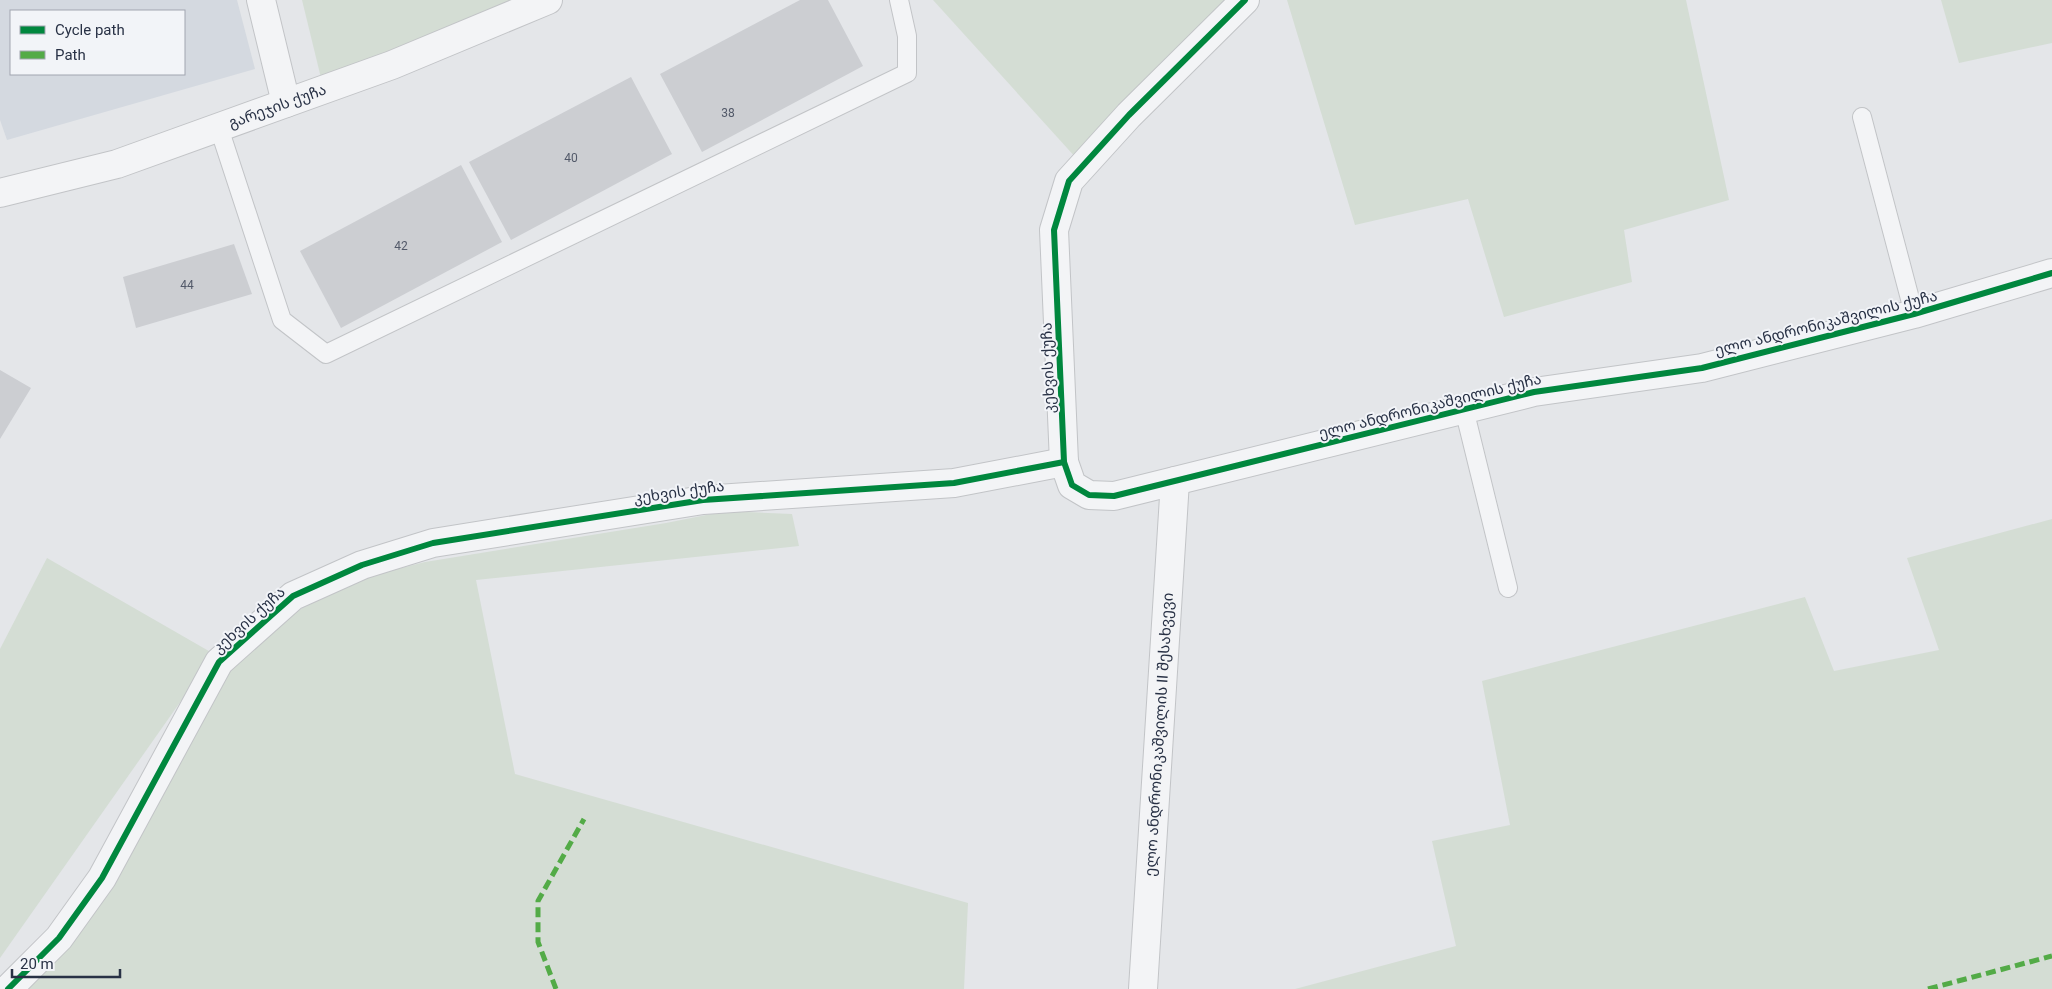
<svg xmlns="http://www.w3.org/2000/svg" width="2052" height="989" font-family="Roboto,'Noto Sans Georgian',sans-serif">
<style>
.built{fill:#d4d9e0;fill-rule:evenodd}
.green{fill:#d4ddd4}
.building{fill:#ccced2}
.lines{fill:none;stroke-linecap:round;stroke-linejoin:round}
.lane-casing{stroke:#c2c4c7;stroke-width:20}
.street-casing{stroke:#c2c4c7;stroke-width:30}
.lane{stroke:#f3f4f6;stroke-width:18}
.street{stroke:#f3f4f6;stroke-width:28}
.quiet{stroke:#53ab47;stroke-width:5;stroke-dasharray:10 5;stroke-linecap:butt}
.cycleway-casing{stroke:#f2f4f8;stroke-width:9}
.cycleway{stroke:#00873e;stroke-width:6}
.labels{text-anchor:middle;stroke-width:4;stroke-linejoin:round;paint-order:stroke}
.number-label{font-size:12px;fill:#525969}
.street-label{font-size:15px;fill:#283145;stroke:#f2f4f8}
</style>
<rect width="100%" height="100%" fill="#e4e6e9"/>
<path class="built" d="M 0,0 L 237,0 L 255,69 L 7,140 L 0,120 ZM 11,11 L 184,11 L 184,74 L 11,74 Z"/>
<g class="green">
<polygon points="302,0 515,0 321,78"/>
<polygon points="933,0 1233,0 1077,159"/>
<polygon points="1287,0 1686,0 1729,200 1624,230 1632,282 1504,317 1468,199 1355,225"/>
<polygon points="1941,0 2052,0 2052,43 1959,63"/>
<polygon points="726,511 792,514 799,546 476,580 515,774 968,903 964,989 24,989 228,671 295,612 362,578 425,562 666,523"/>
<polygon points="2052,519 2052,989 1295,989 1456,946 1432,841 1510,825 1482,681 1805,597 1834,671 1939,650 1907,558"/>
<polygon points="47,558 214,654 0,958 0,649"/>
</g>
<g class="building">
<polygon points="800,0 828,0 863,66 702,152 660,74"/>
<polygon points="631,77 672,154 511,240 469,162"/>
<polygon points="461,165 502,242 341,328 300,251"/>
<polygon points="234,244 252,294 136,328 123,277"/>
<polygon points="0,370 31,388 0,439"/>
</g>
<g class="lines">
<defs>
<g id="lane">
<polyline points="1862,117 1914,314"/>
<polyline points="219,128 282,320 326,354 907,73 907,36 899,0"/>
<polyline points="1464,409 1508,588"/>
</g>
<g id="street">
<polyline points="261,0 286,103"/>
<polyline points="1245,0 1129,115 1069,181 1054,230 1064,462 1072,485 1089,495 1114,496 1534,392 1702,368 1914,314 2052,273"/>
<path id="s1" d="M 0,193 L 117,164 L 392,65 L 548,0"/>
<polyline points="8,989 59,938 102,878 219,662 293,596 362,565 433,543 703,500 954,483 1064,462"/>
<path id="s2" d="M 1143,989 L 1175,481"/>
</g>
</defs>
<use href="#lane" class="lane-casing"/>
<use href="#street" class="street-casing"/>
<use href="#lane" class="lane"/>
<use href="#street" class="street"/>
<g class="quiet">
<polyline points="556,989 538,942 538,901 584,819"/>
<polyline points="1928,989 2052,956"/>
</g>
<defs>
<g id="cycleway">
<polyline points="1245,0 1129,115 1069,181 1054,230 1064,462 1072,485 1089,495 1114,496 1534,392 1702,368 1914,314 2052,273"/>
<polyline points="8,989 59,938 102,878 219,662 293,596 362,565 433,543 703,500 954,483 1064,462"/>
</g>
</defs>
<use href="#cycleway" class="cycleway-casing"/>
<use href="#cycleway" class="cycleway"/>
</g>
<g class="labels">
<g class="number-label">
<text x="728" y="117">38</text>
<text x="571" y="162">40</text>
<text x="401" y="250">42</text>
<text x="187" y="289">44</text>
</g>
<g class="street-label">
<text dy="5" stroke="none"><textPath href="#s1" startOffset="291">გარეჯის ქუჩა</textPath></text>
<text transform="translate(1826 323) rotate(-14)" y="5">ელო ანდრონიკაშვილის ქუჩა</text>
<text transform="translate(1048 368) rotate(-92)" y="5">კეხვის ქუჩა</text>
<text transform="translate(1430 406) rotate(-14)" y="5">ელო ანდრონიკაშვილის ქუჩა</text>
<text transform="translate(679 492) rotate(-8)" y="5">კეხვის ქუჩა</text>
<text transform="translate(249 620) rotate(-42)" y="5">კეხვის ქუჩა</text>
<text dy="5" stroke="none"><textPath href="#s2" startOffset="255">ელო ანდრონიკაშვილის II შესახვევი</textPath></text>
</g>
</g>
<rect x="10" y="10" width="175" height="65" fill="#f2f4f8" stroke="#a1a6b0"/>
<rect x="20" y="26" width="25" height="8" fill="#00873e" stroke="#a1a6b0"/>
<text x="55" y="35" font-size="15" fill="#283145">Cycle path</text>
<rect x="20" y="51" width="25" height="8" fill="#53ab47" stroke="#a1a6b0"/>
<text x="55" y="60" font-size="15" fill="#283145">Path</text>
<path d="M12 969v8h108v-8" fill="none" stroke="#283145" stroke-width="2.5"/>
<text x="20" y="969" font-size="15" fill="#283145" stroke="#f2f4f8" stroke-width="4" paint-order="stroke">20 m</text>
</svg>
